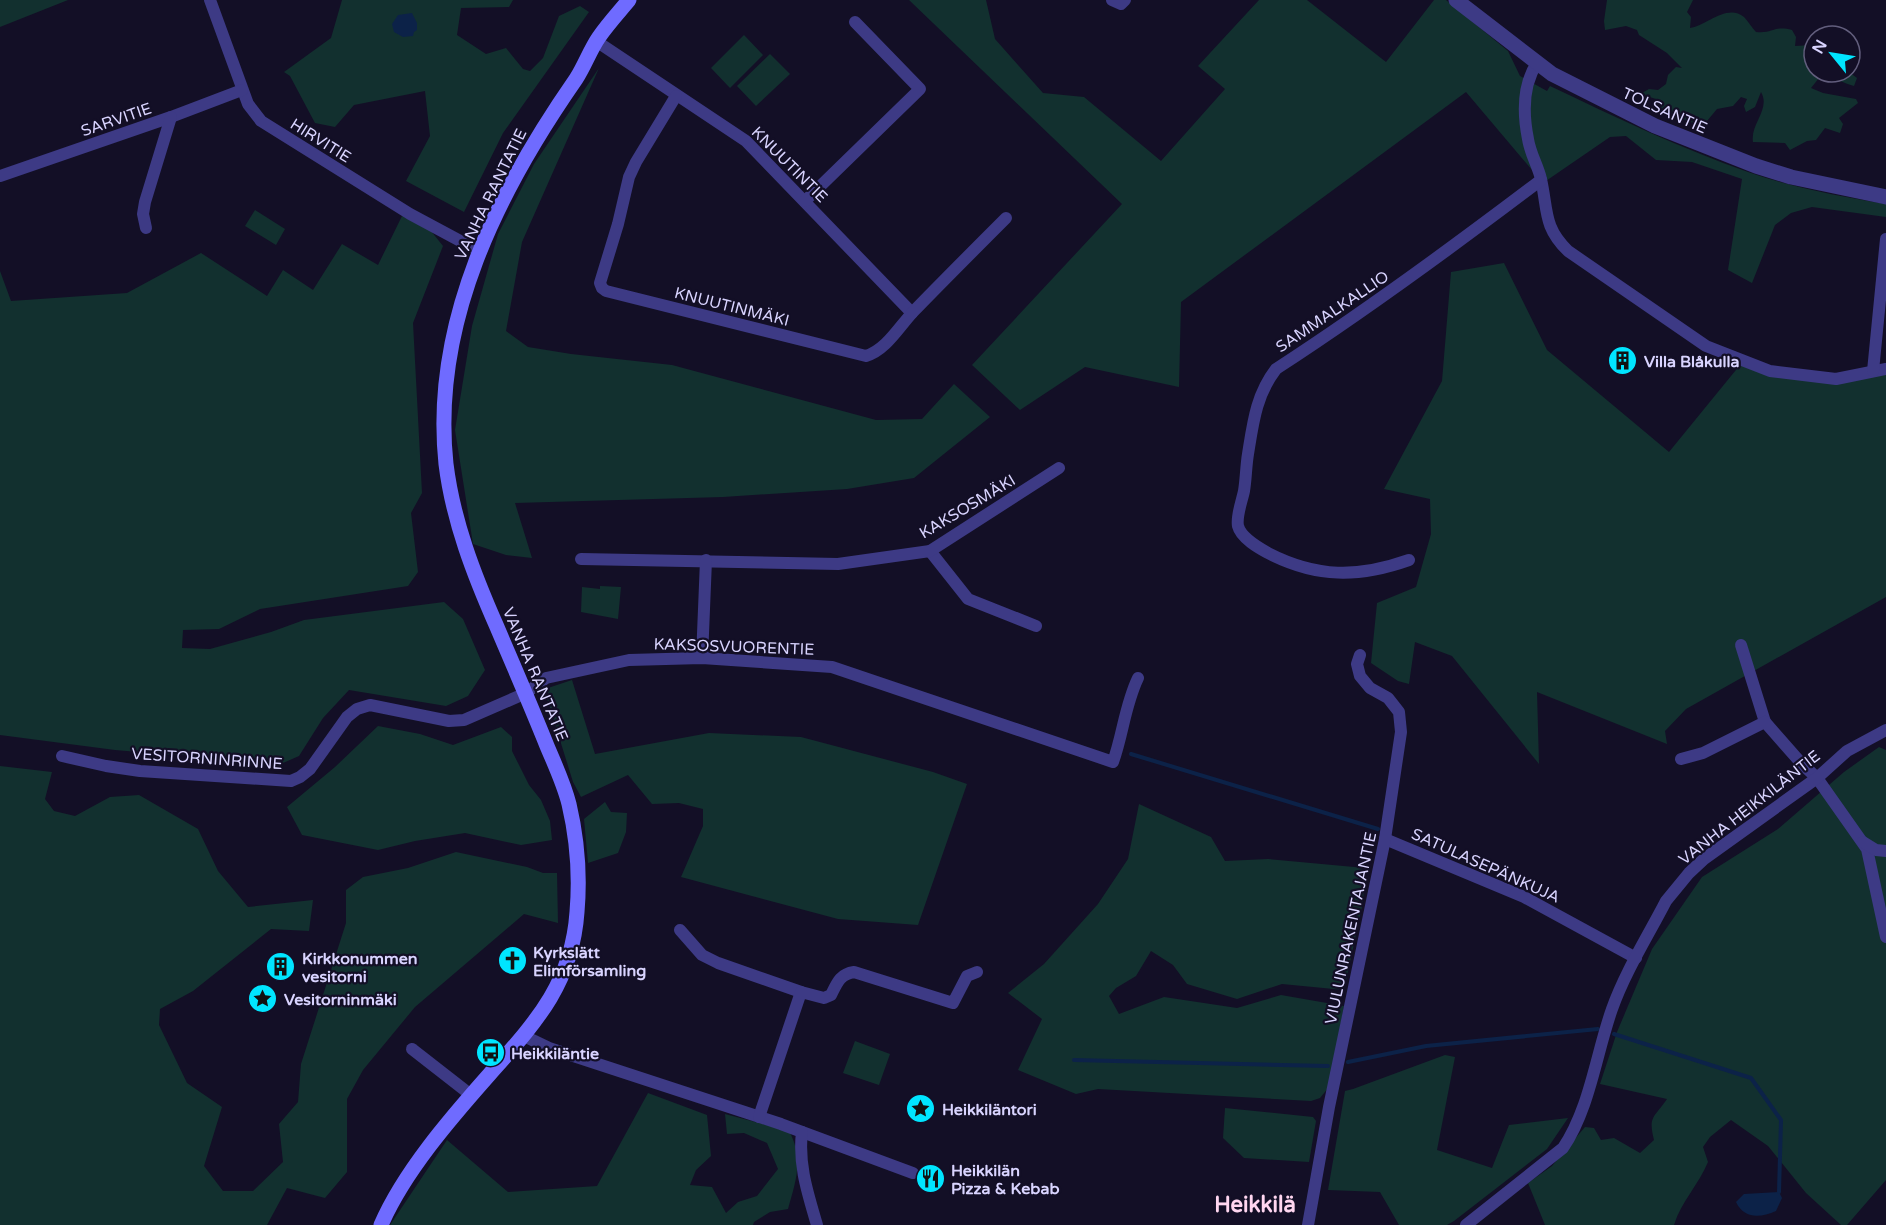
<svg xmlns="http://www.w3.org/2000/svg" width="1886" height="1225" font-family="'Varela Round',sans-serif">
<style>
.green{fill:#12302f}
.water{fill:#0c2248}
.lines{fill:none;stroke-linecap:round;stroke-linejoin:round}
.stream{stroke:#0c2248;stroke-width:4}
.minor{stroke:#3d3a85;stroke-width:12}
.tertiary{stroke:#3d3a85;stroke-width:15}
.secondary{stroke:#6f6bff;stroke-width:15}
.labels{text-anchor:middle;stroke-width:4.5;stroke-linejoin:round;paint-order:stroke}
.street-label{font-size:16px;fill:#d9d4ff;stroke:#130f26}
.poi-label{font-size:16px;font-weight:bold;fill:#d9d4ff;stroke:#130f26;text-anchor:start}
.district-label{font-size:22px;font-weight:bold;fill:#ffd6f0;stroke:#130f26}
</style>
<rect width="100%" height="100%" fill="#130f26"/>
<g class="green">
<polygon points="0,0 68,0 0,27"/>
<polygon points="342,0 513,0 509,7 461,8 457,35 486,54 506,48 523,69 530,71 543,58 559,16 580,6 589,12 503,133 464,212 406,181 430,136 425,91 354,105 335,127 315,123 290,76 284,72 331,38"/>
<path d="M 909,0 L 986,0 L 995,39 L 1043,93 L 1084,97 L 1161,161 L 1225,89 L 1198,66 L 1259,0 L 1307,0 L 1386,62 L 1434,0 L 1446,0 L 1508,51 L 1520,76 L 1547,91 L 1550,86 C 1615,117 1680,148 1748,172 C 1793,188 1839,196 1886,204 L 1886,217 L 1812,207 L 1791,213 L 1775,225 L 1752,283 L 1728,270 L 1742,179 L 1692,162 L 1656,160 L 1626,136 L 1610,137 L 1543,183 L 1466,92 L 1181,302 L 1179,387 L 1085,367 L 1020,410 L 972,365 L 1122,204 Z"/>
<path d="M 1607,0 L 1693,0 L 1687,12 L 1691,17 L 1690,28 C 1706,26 1727,3 1744,17 C 1748,21 1752,28 1756,32 C 1773,34 1774,25 1792,30 L 1796,37 L 1795,46 L 1814,45 L 1814,72 L 1849,72 L 1857,78 L 1854,86 C 1841,83 1833,75 1819,78 L 1811,88 L 1823,93 L 1856,99 L 1858,103 L 1839,118 L 1843,124 L 1840,133 L 1825,128 L 1816,140 L 1807,141 L 1790,150 L 1785,143 L 1753,142 C 1750,124 1771,109 1761,92 L 1755,107 L 1746,112 L 1744,106 L 1747,99 L 1741,97 L 1733,106 L 1717,109 L 1707,121 L 1707,128 L 1671,115 L 1660,108 L 1656,99 L 1640,94 L 1649,89 L 1658,90 L 1666,84 L 1668,75 L 1676,67 L 1682,68 L 1667,53 L 1639,35 L 1637,30 L 1626,26 L 1605,30 L 1604,21 Z"/>
<polygon points="744,35 763,55 730,88 711,68"/>
<polygon points="770,54 790,74 756,106 737,86"/>
<polygon points="599,68 522,242 506,331 528,347 571,354 672,365 876,420 922,419 954,384 990,417 914,478 847,489 723,497 515,503 532,558 506,555 473,544 455,430 472,326 498,234 534,164"/>
<polygon points="255,210 285,229 276,245 245,226"/>
<polygon points="402,216 431,231 443,246 413,323 422,493 411,513 418,572 408,586 260,609 219,629 183,630 182,648 210,649 271,632 304,620 444,602 463,619 485,670 468,696 446,706 349,690 323,718 299,756 283,763 213,755 173,755 115,750 0,735 0,271 11,301 127,293 201,253 267,296 283,270 313,290 342,244 378,265"/>
<polygon points="1504,263 1547,350 1669,452 1740,365 1772,374 1886,374 1886,597 1686,709 1665,731 1667,744 1537,692 1539,764 1452,656 1415,642 1409,684 1398,681 1371,663 1377,603 1416,587 1431,534 1430,499 1384,489 1442,381 1451,272"/>
<polygon points="600,586 621,587 618,619 581,612 582,587 600,589"/>
<polygon points="572,680 595,754 709,733 801,737 933,772 967,784 918,925 838,919 681,877 703,826 703,809 679,803 652,804 628,775 581,797 573,782 546,695 548,688"/>
<polygon points="378,726 420,734 453,745 501,727 512,737 512,751 529,785 541,800 550,821 552,840 521,845 465,833 415,841 378,850 302,835 287,807 335,767"/>
<path d="M 1879,747 L 1886,750 L 1886,1180 L 1847,1225 L 1841,1225 L 1806,1193 L 1768,1146 L 1731,1120 L 1710,1137 L 1703,1147 L 1708,1162 C 1699,1184 1681,1202 1674,1225 L 1545,1225 L 1528,1183 L 1552,1166 L 1585,1127 L 1594,1128 L 1601,1140 L 1614,1138 L 1640,1153 L 1654,1140 C 1648,1116 1654,1118 1667,1099 L 1600,1084 L 1617,1032 L 1652,949 L 1702,877 L 1778,829 L 1844,772 Z"/>
<polygon points="0,766 52,772 45,799 54,811 75,816 110,797 139,795 198,829 218,871 248,907 313,900 309,931 271,929 193,991 160,1009 159,1025 187,1083 222,1107 204,1166 223,1191 253,1191 283,1162 279,1124 298,1102 301,1064 346,923 346,890 363,877 408,868 456,852 527,867 543,873 557,873 558,923 524,914 415,1007 363,1070 347,1099 347,1172 325,1198 287,1188 267,1225 0,1225"/>
<polygon points="605,802 611,812 627,813 626,832 618,853 588,863 584,819"/>
<polygon points="1139,804 1211,837 1225,861 1268,859 1365,868 1363,902 1344,990 1282,984 1237,999 1187,984 1173,965 1151,951 1136,976 1116,988 1109,996 1119,1014 1164,997 1237,1008 1281,995 1344,1006 1329,1087 1320,1098 1311,1101 1098,1089 1076,1094 1018,1070 1042,1019 1008,993 1044,964 1098,904 1128,859"/>
<polygon points="855,1041 890,1054 879,1085 843,1073"/>
<polygon points="1445,1055 1455,1057 1437,1150 1492,1168 1509,1125 1568,1118 1547,1149 1454,1221 1447,1225 1399,1225 1380,1192 1328,1190 1345,1091 1353,1089"/>
<path d="M 648,1093 L 707,1115 L 711,1156 L 696,1170 L 690,1185 L 712,1187 L 726,1213 L 738,1202 L 757,1196 L 778,1169 L 767,1143 L 744,1133 L 727,1134 L 725,1114 L 789,1131 C 804,1158 796,1181 788,1209 L 770,1212 L 754,1222 L 753,1225 L 390,1225 L 447,1140 L 508,1192 L 597,1186 Z"/>
<polygon points="1225,1108 1313,1117 1316,1121 1309,1162 1244,1158 1223,1138"/>
</g>
<g class="water">
<polygon points="412,13 417,23 417,30 414,32 413,36 403,37 394,32 392,24 398,15"/>
<path d="M 1779,1192 L 1782,1198 L 1776,1211 C 1760,1218 1744,1219 1736,1202 L 1744,1194 Z"/>
</g>
<g class="lines">
<g class="stream">
<polyline points="1131,754 1378,829"/>
<polyline points="1614,1034 1751,1078 1781,1120 1779,1192"/>
<polyline points="1074,1060 1328,1066"/>
<polyline points="1348,1062 1426,1046 1598,1029"/>
</g>
<g class="minor">
<polyline points="210,0 248,104 261,121 410,214 479,251"/>
<polyline points="1112,0 1121,4 1125,0"/>
<polyline points="596,41 746,141 912,313"/>
<path d="M 1537,63 C 1522,86 1523,114 1528,139 C 1530,153 1538,166 1541,179 C 1548,210 1543,227 1568,251 L 1706,346 L 1770,371 L 1836,379 L 1886,369"/>
<path d="M 676,96 L 636,162 L 629,177 L 618,224 L 600,283 L 602,288 L 606,291 L 866,356 C 886,350 899,327 913,312 C 944,280 975,249 1006,218"/>
<polyline points="0,176 171,117 242,90"/>
<polyline points="805,201 920,89 855,22"/>
<polyline points="146,228 143,214 145,202 171,117"/>
<polyline points="1873,371 1886,239"/>
<polyline points="930,551 968,599 1036,626"/>
<polyline points="581,559 838,564 930,551 1059,468"/>
<path d="M 1409,560 C 1358,578 1317,578 1268,553 C 1259,548 1241,538 1238,526 C 1236,516 1242,501 1244,491 C 1246,479 1246,466 1248,454 C 1253,423 1256,395 1276,369 C 1367,310 1454,246 1541,180"/>
<polyline points="1741,645 1765,722"/>
<polyline points="702,658 706,560"/>
<path d="M 62,756 L 106,766 L 140,771 L 291,781 L 300,777 L 310,769 L 347,717 L 357,709 L 370,705 L 449,721 L 464,720 L 526,693 L 546,678 L 629,660 L 702,658 L 832,667 L 1113,762 C 1123,734 1125,705 1138,678"/>
<polyline points="1681,759 1703,753 1765,722 1801,763 1817,778 1867,849 1886,937"/>
<polyline points="1385,839 1524,897 1636,958"/>
<polyline points="1863,842 1876,850 1886,851"/>
<polyline points="680,930 702,955 718,963 801,992"/>
<polyline points="524,1036 549,1048 781,1124 913,1173"/>
<polyline points="412,1049 471,1095"/>
<path d="M 759,1117 L 801,992 L 824,998 L 831,995 C 837,983 840,974 854,972 L 953,1003 L 967,976 L 977,972"/>
<path d="M 802,1132 C 798,1165 808,1194 817,1225"/>
<polyline points="1308,1225 1329,1107 1385,839 1401,732 1399,712 1388,698 1370,688 1360,676 1357,664 1360,655"/>
<path d="M 1466,1225 L 1563,1148 C 1590,1108 1596,1054 1612,1009 C 1625,972 1648,936 1666,901 L 1689,873 L 1704,859 L 1817,778 L 1847,751 L 1886,730"/>
</g>
<polyline class="tertiary" points="1456,0 1552,74 1655,126 1756,166 1791,177 1886,197"/>
<path class="secondary" d="M 381,1225 C 404,1172 450,1119 488,1076 C 534,1024 572,985 577,912 C 580,877 577,838 569,804 C 564,784 555,765 547,746 C 531,706 514,667 497,627 C 474,575 453,521 446,464 C 431,323 498,191 576,79 C 585,65 590,50 599,37 C 608,24 619,12 629,0"/>
</g>
<defs>
<symbol id="building-disc" viewBox="-11 -11 22 22"><circle r="9.5" fill="#00e5ff" stroke="#130f26"/><path d="M-4-6H4V6H1V3H-1V6H-4ZM-2.5-4.3h1.7v1.8h-1.7ZM.8-4.3h1.7v1.8H.8ZM-2.5-1h1.7V.8h-1.7ZM.8-1h1.7V.8H.8Z" fill="#111"/></symbol>
<symbol id="church-disc" viewBox="-11 -11 22 22"><circle r="9.5" fill="#00e5ff" stroke="#130f26"/><path d="M-1.2-6h2.4v3.5h3.3v2.4h-3.3V6h-2.4V-.1h-3.3v-2.4h3.3Z" fill="#111"/></symbol>
<symbol id="sight-disc" viewBox="-11 -11 22 22"><circle r="9.5" fill="#00e5ff" stroke="#130f26"/><path d="M0-6L1.8-2.2L6-1.7L2.9 1.2L3.7 5.4L0 3.3L-3.7 5.4L-2.9 1.2L-6-1.7L-1.8-2.2Z" fill="#111"/></symbol>
<symbol id="bus-disc" viewBox="-11 -11 22 22"><circle r="9.5" fill="#00e5ff" stroke="#130f26"/><path d="M-5-6H5V4H4V6H2V4H-2V6H-4V4H-5ZM-3.5-4V0h7V-4ZM-3.5 1.2v1.5H-2V1.2ZM2 1.2v1.5H3.5V1.2Z" fill="#111"/></symbol>
<symbol id="restaurant-disc" viewBox="-11 -11 22 22"><circle r="9.5" fill="#00e5ff" stroke="#130f26"/><path d="M-5-6h1v4h1v-4h1v4h1v-4h1v5L-1.5 .5V6h-2V.5L-5-1ZM5-6V6H3V1.5H1.5Q1.5-4 5-6Z" fill="#111"/></symbol>
</defs>
<g fill-rule="evenodd">
<use href="#building-disc" x="1606" y="344" width="33" height="33"/>
<use href="#church-disc" x="496" y="944" width="33" height="33"/>
<use href="#building-disc" x="264" y="950" width="33" height="33"/>
<use href="#sight-disc" x="246" y="982" width="33" height="33"/>
<use href="#bus-disc" x="474" y="1036" width="33" height="33"/>
<use href="#sight-disc" x="904" y="1092" width="33" height="33"/>
<use href="#restaurant-disc" x="914" y="1162" width="33" height="33"/>
</g>
<g class="labels">
<g class="street-label">
<text transform="translate(1665 110) rotate(24)" y="6">TOLSANTIE</text>
<text transform="translate(116 119) rotate(-19)" y="6">SARVITIE</text>
<text transform="translate(321 140) rotate(32)" y="6">HIRVITIE</text>
<text transform="translate(790 164) rotate(45)" y="6">KNUUTINTIE</text>
<text transform="translate(490 194) rotate(-64)" y="6">VANHA RANTATIE</text>
<text transform="translate(732 306) rotate(14)" y="6">KNUUTINMÄKI</text>
<text transform="translate(1332 311) rotate(-34)" y="6">SAMMALKALLIO</text>
<text transform="translate(967 506) rotate(-31)" y="6">KAKSOSMÄKI</text>
<text transform="translate(734 646) rotate(2)" y="6">KAKSOSVUORENTIE</text>
<text transform="translate(536 674) rotate(67)" y="6">VANHA RANTATIE</text>
<text transform="translate(207 758) rotate(4)" y="6">VESITORNINRINNE</text>
<text transform="translate(1749 807) rotate(-38)" y="6">VANHA HEIKKILÄNTIE</text>
<text transform="translate(1486 865) rotate(24)" y="6">SATULASEPÄNKUJA</text>
<text transform="translate(1350 928) rotate(-78)" y="6">VIULUNRAKENTAJANTIE</text>
</g>
<g class="poi-label">
<text x="1644" y="367">Villa Blåkulla</text>
<text x="533" y="958">Kyrkslätt<tspan x="533" dy="18">Elimförsamling</tspan></text>
<text x="302" y="964">Kirkkonummen<tspan x="302" dy="18">vesitorni</tspan></text>
<text x="284" y="1005">Vesitorninmäki</text>
<text x="511" y="1059">Heikkiläntie</text>
<text x="942" y="1115">Heikkiläntori</text>
<text x="951" y="1176">Heikkilän<tspan x="951" dy="18">Pizza &amp; Kebab</tspan></text>
</g>
<g class="district-label">
<text x="1255" y="1212">Heikkilä</text>
</g>
</g>
<g transform="translate(1832 54) rotate(300)"><circle r="28" fill="#130f26" stroke="#625e7d" stroke-width="1.5"/>
<path d="M0-4.5L10 22L0 15L-10 22Z" fill="#00e5ff"/>
<text y="-9" font-size="16" font-weight="bold" text-anchor="middle" fill="#d9d4ff">N</text>
</g>
</svg>
